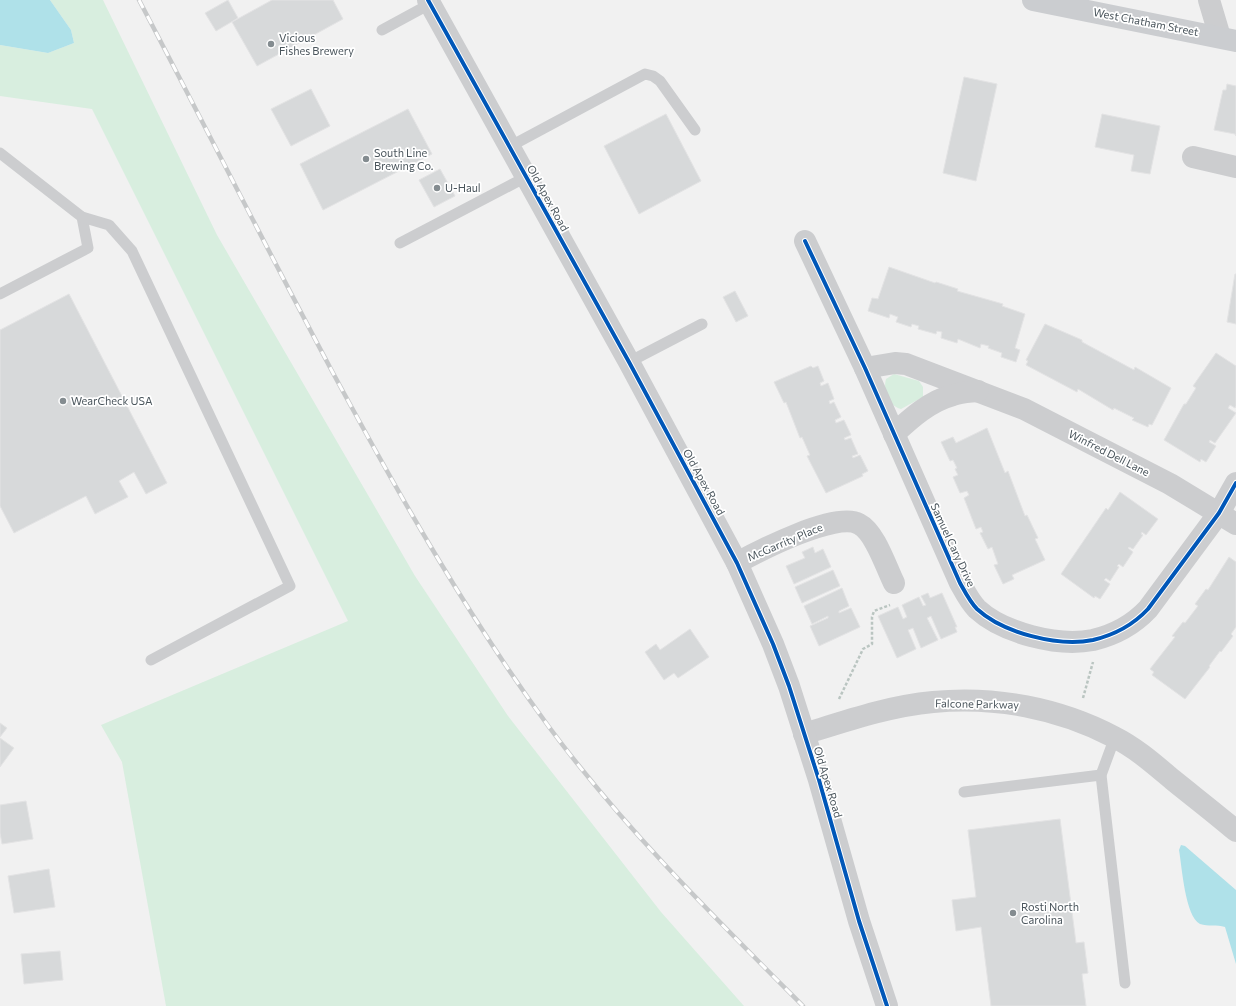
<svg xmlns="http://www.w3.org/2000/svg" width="1236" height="1006" font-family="Commissioner,sans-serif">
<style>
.green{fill:#d8eedf}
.water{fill:#afe1e9}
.building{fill:#d7d9da;stroke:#e3e3e4}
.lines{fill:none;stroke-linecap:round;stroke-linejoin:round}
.path{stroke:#bac5c1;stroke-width:2.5;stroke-dasharray:3 2;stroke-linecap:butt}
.service{stroke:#cccdcf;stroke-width:11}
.minor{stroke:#cccdcf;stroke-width:22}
.tertiary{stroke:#cccdcf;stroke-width:22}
.secondary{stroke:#cbcdd0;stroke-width:22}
.rail-casing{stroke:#c6c8c9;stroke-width:4.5}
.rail{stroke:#fff;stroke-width:3;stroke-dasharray:9;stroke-linecap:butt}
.cycleway-casing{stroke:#fff;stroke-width:6}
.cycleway{stroke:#0057b8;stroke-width:4}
.poi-dot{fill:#848c90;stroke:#fff;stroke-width:1.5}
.labels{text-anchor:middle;stroke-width:3.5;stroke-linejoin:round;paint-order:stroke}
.street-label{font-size:11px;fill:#4a555c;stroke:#fff}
.poi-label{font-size:11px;fill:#4a555c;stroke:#fff;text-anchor:start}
</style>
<rect width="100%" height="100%" fill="#f1f1f1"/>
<g class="green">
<polygon points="50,0 103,0 217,235 415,576 508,716 661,912 744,1006 166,1006 122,762 101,725 348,621 92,109 0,96 0,45 48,53 74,43 71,30"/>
<path d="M 894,374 L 919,381 L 923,387 L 923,397 L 901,409 C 887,405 883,391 886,379 Z"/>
</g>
<g class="water">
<polygon points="0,0 50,0 71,30 74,43 48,53 0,45"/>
<path d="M 1181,845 L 1185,846 L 1236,890 L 1236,964 L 1225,927 C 1217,924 1208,927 1200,924 C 1185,916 1182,867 1179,850 Z"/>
</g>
<g class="building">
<polygon points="228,0 238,18 216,31 205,13"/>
<polygon points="272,0 333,0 343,19 257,66 232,22"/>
<polygon points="964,77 997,84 976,181 943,173"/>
<polygon points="1227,84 1236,86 1236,136 1235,134 1214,130 1223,90 1226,90"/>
<polygon points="311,89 330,126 291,146 271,109"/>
<polygon points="408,109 432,154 323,210 300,164"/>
<polygon points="666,114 701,181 639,214 604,146"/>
<polygon points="1102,114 1160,126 1150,174 1131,171 1134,155 1095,147"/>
<polygon points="440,169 455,196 434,207 419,180"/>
<polygon points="889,267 935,283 936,282 958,289 957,291 1003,304 1002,306 1025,314 1015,348 1020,350 1016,362 1001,357 1002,353 988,348 989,346 981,344 980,348 958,339 957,343 941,338 942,332 937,331 936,334 918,329 919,326 912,324 911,327 896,322 898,317 890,314 889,318 868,311 872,298 878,299"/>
<polygon points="1235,274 1236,274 1236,324 1227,322"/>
<polygon points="735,291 748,316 736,322 723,297"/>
<polygon points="69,294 167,483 146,494 134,472 119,481 128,497 95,514 86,496 14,533 0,506 0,330"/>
<polygon points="1045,324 1082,340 1082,342 1134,370 1135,367 1171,388 1152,425 1149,424 1148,427 1132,420 1134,418 1114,408 1113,410 1078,389 1077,392 1026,365 1028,361 1026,360"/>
<polygon points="1216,353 1236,366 1236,406 1235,408 1230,405 1228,408 1236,413 1215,443 1210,440 1209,442 1216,446 1206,462 1201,459 1200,462 1164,440 1184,404 1186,404 1196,388 1193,386"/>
<polygon points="811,366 813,368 818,366 824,381 820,383 821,386 828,383 834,399 829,401 830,404 834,402 841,417 835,420 836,423 844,420 851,435 844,438 845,440 851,438 858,454 852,456 853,458 860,455 868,471 862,474 863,476 826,493 807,456 810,455 802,437 800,438 786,402 784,403 774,382"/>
<polygon points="987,428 1005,473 1008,471 1025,516 1027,515 1038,538 1035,539 1045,560 1012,575 1014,579 1003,584 994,565 998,564 992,547 988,549 980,533 983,532 981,527 976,529 964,498 969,495 967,491 960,493 953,477 958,475 955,469 957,468 953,460 950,461 941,442 953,437 956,443"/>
<polygon points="1120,492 1158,519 1146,535 1142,532 1141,534 1143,535 1133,549 1129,547 1128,548 1133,552 1123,567 1119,564 1117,566 1119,567 1110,581 1106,578 1104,580 1110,584 1100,599 1095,596 1094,598 1061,574 1106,508 1108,510"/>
<polygon points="813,547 815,553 823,549 831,567 794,584 786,566 805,558 802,552"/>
<polygon points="1229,557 1236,562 1236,627 1231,634 1233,636 1221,652 1220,651 1209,666 1210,667 1185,699 1152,675 1154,672 1150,669 1175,637 1172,636 1183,622 1185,623 1198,606 1195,604 1206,589 1208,590"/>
<polygon points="833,570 840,586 802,603 795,587"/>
<polygon points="842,588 849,606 839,611 839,613 851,608 860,627 819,646 810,626 828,618 828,616 812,624 804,606"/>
<polygon points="928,593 930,598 942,593 957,627 955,627 957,632 941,639 931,616 927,618 938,640 921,648 913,628 908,630 916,649 897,658 878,616 898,607 903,619 907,617 902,605 919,597 923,606 926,605 921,596"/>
<polygon points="690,629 709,657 678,678 674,673 664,680 645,652 656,644 660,650"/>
<polygon points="0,723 7,728 0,737"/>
<polygon points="0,738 14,748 0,767"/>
<polygon points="26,801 33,839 2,844 0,833 0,805"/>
<polygon points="1060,819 1076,943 1084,942 1088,973 1082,974 1086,1006 991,1006 981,927 956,931 952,900 976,897 968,830"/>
<polygon points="49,869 55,907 14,913 8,876"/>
<polygon points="60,951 63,980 24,984 21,954"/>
</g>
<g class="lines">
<g class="path">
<polyline points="1083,698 1093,662"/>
<polyline points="839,699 863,649 872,644 872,617 874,611 890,605"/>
</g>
<g class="service">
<polyline points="382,30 430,4"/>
<polyline points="509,147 645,74 653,76 660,81 695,130"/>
<polyline points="0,153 82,217 88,248 0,294"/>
<polyline points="82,217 109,225 132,251 290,586 151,660"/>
<polyline points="400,243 526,177"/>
<polyline points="629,362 702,324"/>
<polyline points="1115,737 1101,775 1125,983"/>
<polyline points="964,792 1101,775"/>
</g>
<g class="minor">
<polyline points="1209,0 1220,37"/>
<polyline points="1193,157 1236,167"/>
<path d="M 805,241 L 865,368 L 960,583 C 965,592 970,602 977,609 C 1003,633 1058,647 1093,640 C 1114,635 1133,625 1148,609 L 1219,513 L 1236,483"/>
<polyline points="865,368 895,363 906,364 1024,409 1170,484 1236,524"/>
<path d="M 894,434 C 911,418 930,401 953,395 C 961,392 970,392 978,391"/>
<path d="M 737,563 C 759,551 836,511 859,524 C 875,532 886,567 894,583"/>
<path d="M 804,734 C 846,721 889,706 933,702 C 995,696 1059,708 1114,737 C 1136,748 1154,764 1173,780 C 1194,797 1215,813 1236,831"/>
</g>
<polyline class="tertiary" points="428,0 629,362 737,563 773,644 789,686 819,780 859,921 887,1006"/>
<polyline class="secondary" points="1033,0 1236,41"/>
<defs>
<path id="rail" d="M 139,0 C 204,124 267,249 333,373 C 399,495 467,615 549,727 C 624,828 714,917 803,1006"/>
</defs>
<use href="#rail" class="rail-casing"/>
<use href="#rail" class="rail"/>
<defs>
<g id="cycleway">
<polyline points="428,0 629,362 737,563 773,644 789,686 819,780 859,921 887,1006"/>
<path d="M 805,241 L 865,368 L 960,583 C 965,592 970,602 977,609 C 1003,633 1058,647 1093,640 C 1114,635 1133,625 1148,609 L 1219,513 L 1236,483"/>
</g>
</defs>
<use href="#cycleway" class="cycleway-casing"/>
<use href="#cycleway" class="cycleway"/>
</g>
<g class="poi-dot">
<circle cx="271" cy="44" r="4"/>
<circle cx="366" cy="159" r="4"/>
<circle cx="437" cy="188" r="4"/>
<circle cx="63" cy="401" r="4"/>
<circle cx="1013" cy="913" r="4"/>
</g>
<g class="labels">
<g class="street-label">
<text transform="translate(1146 22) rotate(11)" y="4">West Chatham Street</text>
<text transform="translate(548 198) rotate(61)" y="4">Old Apex Road</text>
<text transform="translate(1109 453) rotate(27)" y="4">Winfred Dell Lane</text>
<text transform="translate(704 482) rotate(61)" y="4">Old Apex Road</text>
<text transform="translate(785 542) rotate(-23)" y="4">McGarrity Place</text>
<text transform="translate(953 545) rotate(65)" y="4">Samuel Cary Drive</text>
<text transform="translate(977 704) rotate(1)" y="4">Falcone Parkway</text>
<text transform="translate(828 782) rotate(73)" y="4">Old Apex Road</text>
</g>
<g class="poi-label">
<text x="279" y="42">Vicious<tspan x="279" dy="13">Fishes Brewery</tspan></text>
<text x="374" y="157">South Line<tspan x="374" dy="13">Brewing Co.</tspan></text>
<text x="445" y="192">U-Haul</text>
<text x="71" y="405">WearCheck USA</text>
<text x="1021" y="911">Rosti North<tspan x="1021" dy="13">Carolina</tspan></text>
</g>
</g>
</svg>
